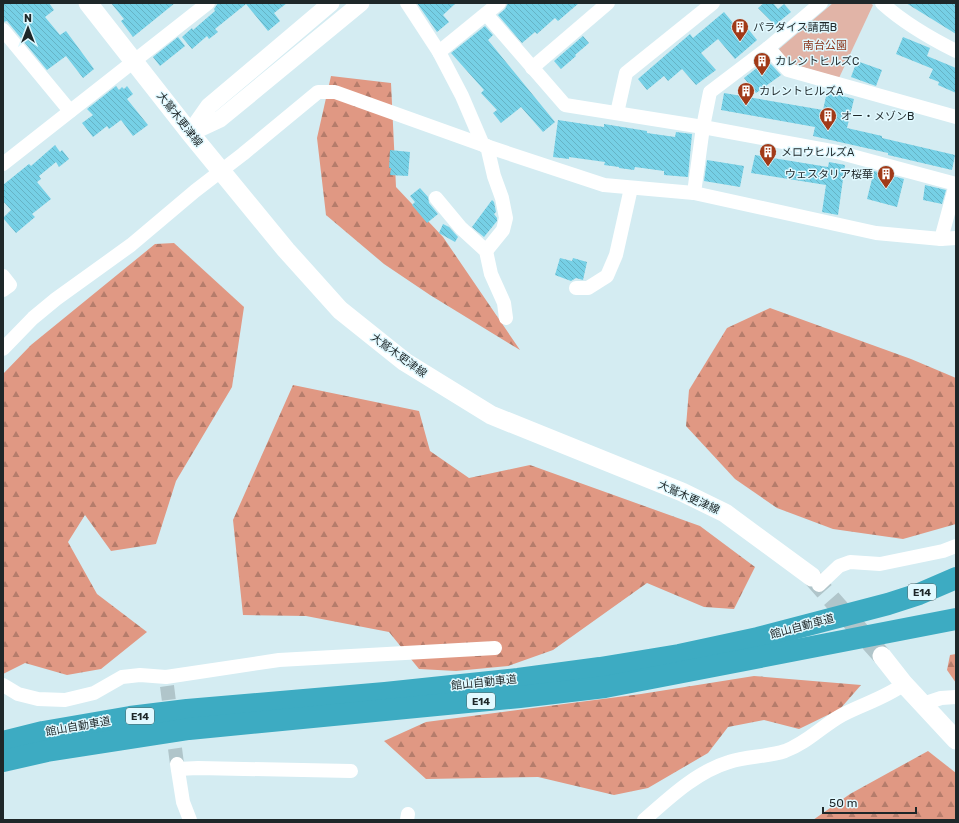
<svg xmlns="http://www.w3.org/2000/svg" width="959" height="823" font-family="Rubik,'Noto Sans JP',sans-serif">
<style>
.forest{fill:url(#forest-firs)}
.park{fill:#e1b4a7}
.building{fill:url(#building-back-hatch)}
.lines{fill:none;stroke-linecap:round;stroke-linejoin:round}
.minor-tunnel{stroke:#b0c5ca;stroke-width:14;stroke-dasharray:14 7;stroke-linecap:butt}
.secondary-tunnel{stroke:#b0c5ca;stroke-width:19;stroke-dasharray:19 10;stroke-linecap:butt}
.minor{stroke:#fff;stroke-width:14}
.tertiary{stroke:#fff;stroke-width:17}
.secondary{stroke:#fff;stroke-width:19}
.motorway{stroke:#3dabc2;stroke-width:22}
.labels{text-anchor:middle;stroke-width:3;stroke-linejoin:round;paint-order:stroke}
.shield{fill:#e1f9ff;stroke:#586669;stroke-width:1}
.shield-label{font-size:10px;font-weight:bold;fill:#1e2729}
.poi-label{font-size:11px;fill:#1e2729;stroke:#e1f9ff;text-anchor:start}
.park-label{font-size:11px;fill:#8b361c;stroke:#e1f9ff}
.street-label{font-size:11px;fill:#1e2729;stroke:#e1f9ff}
</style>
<defs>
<pattern id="forest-firs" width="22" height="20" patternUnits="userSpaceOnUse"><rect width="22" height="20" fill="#e09883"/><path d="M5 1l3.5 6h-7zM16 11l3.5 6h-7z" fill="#b57c6b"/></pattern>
<pattern id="building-back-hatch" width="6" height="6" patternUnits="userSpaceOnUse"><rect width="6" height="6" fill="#76d0e6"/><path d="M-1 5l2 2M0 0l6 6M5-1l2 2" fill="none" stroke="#66b3c5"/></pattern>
</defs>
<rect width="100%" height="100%" fill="#d4ecf2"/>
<g class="forest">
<polygon points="331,76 391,83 396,187 443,237 520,350 430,295 384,264 326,215 317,138"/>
<polygon points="174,243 244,307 232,387 176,481 156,544 111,551 85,515 68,542 97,594 147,632 101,669 67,675 25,663 3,674 3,374 31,345 155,244"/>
<polygon points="770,308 911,359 956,378 956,524 903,539 833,529 777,508 735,479 686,426 689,390 727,328"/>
<polygon points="293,385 419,411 430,451 469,478 530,465 700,526 755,567 734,609 704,607 647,583 553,650 508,666 456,671 419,669 389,632 306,616 243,615 233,520"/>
<polygon points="956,654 956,683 947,670 950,655"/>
<polygon points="754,676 861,685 840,709 799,729 764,720 728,727 708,753 648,788 614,795 538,777 426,779 384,741 426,722 641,694"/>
<polygon points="928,751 956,773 956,820 813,820 850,794"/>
</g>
<polygon class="park" points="833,3 870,3 873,5 839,78 789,63 779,49"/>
<g class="building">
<polygon points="3,3 49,3 54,10 45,17 60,35 66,31 94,69 83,78 66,56 47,70 7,21 3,22"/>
<polygon points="111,3 175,3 133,37 121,21 124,19"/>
<polygon points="218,3 287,3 274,13 280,21 268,31 246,4 215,29 218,32 209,39 207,36 192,49 182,37 192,28 193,30 215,11 214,9"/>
<polygon points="417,3 456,3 443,15 449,22 437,32"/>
<polygon points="508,3 579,3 558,21 555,18 537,34 535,32 522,43 498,15 505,9"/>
<polygon points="764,3 773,3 778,9 784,4 791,12 775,25 758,8"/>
<polygon points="906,3 956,3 956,34"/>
<polygon points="724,12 739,30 745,25 757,40 735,59 718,39 701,53 716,70 696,85 682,69 668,81 664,76 647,90 638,79 690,34 693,38"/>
<polygon points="485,26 493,35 488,40 555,122 543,132 521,107 501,123 493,113 497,110 481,93 484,90 451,53"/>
<polygon points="583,36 589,43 575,55 576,56 561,69 554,61"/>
<polygon points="178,37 185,46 160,66 153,57"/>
<polygon points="903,37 930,48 927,56 956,68 956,93 938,85 939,82 929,78 933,69 896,54"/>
<polygon points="767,60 781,75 756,93 744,78"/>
<polygon points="857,61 882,70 876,86 851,77"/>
<polygon points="116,86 119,90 122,87 124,89 127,86 133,94 127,99 148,125 133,136 121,120 109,129 107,126 93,137 82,123 93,115 87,109"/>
<polygon points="827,92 854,99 847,128 882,136 882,138 955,155 952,170 888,155 888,153 813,136 815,127 721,110 724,93 823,110"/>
<polygon points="558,120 604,127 604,124 647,131 647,133 675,137 676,132 692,134 688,177 664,175 664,171 635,167 634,170 619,168 619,167 604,165 605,162 569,157 569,159 553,157"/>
<polygon points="55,145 60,152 62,150 69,159 59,167 56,162 39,176 41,179 37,182 51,199 32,214 35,217 16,233 3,218 11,210 3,201 3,185 29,164 31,166"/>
<polygon points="390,150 410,152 408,176 390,175 391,168 389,168"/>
<polygon points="755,155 828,167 829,162 845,165 838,215 822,212 826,185 751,173"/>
<polygon points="707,160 744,166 740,187 704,181"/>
<polygon points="874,171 904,179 897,207 867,199"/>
<polygon points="925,185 946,190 942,204 923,200"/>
<polygon points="420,188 428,197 429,203 438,214 427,223 412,205 415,202 410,196"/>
<polygon points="492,200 494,202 496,212 494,214 497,218 497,221 484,237 472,227"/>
<polygon points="443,224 449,227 458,237 455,242 439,233"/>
<polygon points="560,258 572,261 573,258 587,262 583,280 576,278 571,281 555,275"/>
</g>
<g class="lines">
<polyline class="minor-tunnel" points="167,686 177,764"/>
<polyline class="secondary-tunnel" points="812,577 882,656"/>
<g class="minor">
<polyline points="407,3 439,52 462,96 483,145"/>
<path d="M 882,3 C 904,23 930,38 956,51"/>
<polyline points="486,14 565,105 703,127 837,152 956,184"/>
<polyline points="3,30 70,111"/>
<polyline points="768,48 788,70 956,117"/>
<polyline points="439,52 499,3"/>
<polyline points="532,68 608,3"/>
<polyline points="617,113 626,73 713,3"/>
<polyline points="3,164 208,3"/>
<polyline points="694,193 703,127 710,92 768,48 821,3"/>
<polyline points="436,198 461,228 486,251 491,274 504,303 506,318"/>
<polyline points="941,239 956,184"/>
<polyline points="486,251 503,230 506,218 502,198 494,176 487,146"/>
<polyline points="3,276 10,285 3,290"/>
<polyline points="576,288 588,288 607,276 616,255 631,188"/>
<polyline points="3,349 33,318 56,299 131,245 195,191 243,154 318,92 335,92 483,145 604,185 694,193 876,233 941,239 956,238"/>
<polyline points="819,585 839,566 850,562 880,564 943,551 956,546"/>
<polyline points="3,685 18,694 38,699 65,700 94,693 122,677 140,675 166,677 279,660 495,648"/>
<polyline points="923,704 941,698 956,697"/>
<polyline points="177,764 183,802 190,820"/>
<polyline points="178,769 198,768 351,771"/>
<polyline points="407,820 408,814"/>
<path d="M 644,820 C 669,798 696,772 729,762 C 747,756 767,757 785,751 C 807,743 822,726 842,715 C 863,704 885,698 904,684"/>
</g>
<g class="tertiary">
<polyline points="190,133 220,119 361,3"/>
<polyline points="190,133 209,106 331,3"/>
</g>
<g class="secondary">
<polyline points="88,3 190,133 286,250 340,310 405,362 491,415 682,492 725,513 812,577"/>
<polyline points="882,656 904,684 956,740"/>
</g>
<g class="motorway">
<polyline points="3,742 43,732 130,717 187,710 385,693 518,679 600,668 679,655 758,638 888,604 919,594 956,578"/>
<polyline points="3,761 47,751 189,729 520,697 605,687 956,619"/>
</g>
</g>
<defs>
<symbol id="building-pin" viewBox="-11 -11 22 30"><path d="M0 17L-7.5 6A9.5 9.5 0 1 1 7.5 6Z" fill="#a13a18" stroke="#e1f9ff"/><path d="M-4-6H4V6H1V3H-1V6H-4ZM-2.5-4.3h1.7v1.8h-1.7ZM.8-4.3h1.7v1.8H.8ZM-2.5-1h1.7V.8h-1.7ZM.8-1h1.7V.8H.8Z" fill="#fff"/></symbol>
</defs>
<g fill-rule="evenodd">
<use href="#building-pin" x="730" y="17" width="20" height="27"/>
<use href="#building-pin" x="752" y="51" width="20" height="27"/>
<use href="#building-pin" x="736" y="81" width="20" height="27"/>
<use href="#building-pin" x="818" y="106" width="20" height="27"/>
<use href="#building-pin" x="758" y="142" width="20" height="27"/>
<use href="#building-pin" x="876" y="164" width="20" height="27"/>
</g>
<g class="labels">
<g class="shield">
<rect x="908" y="584" width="28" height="16" rx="3"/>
<rect x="467" y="693" width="28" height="16" rx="3"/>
<rect x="126" y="708" width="28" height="16" rx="3"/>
</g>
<g class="shield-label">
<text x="922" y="596">E14</text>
<text x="481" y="705">E14</text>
<text x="140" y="720">E14</text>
</g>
<g class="poi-label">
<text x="753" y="31">パラダイス請西B</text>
<text x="775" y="65">カレントヒルズC</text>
<text x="759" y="95">カレントヒルズA</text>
<text x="841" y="120">オー・メゾンB</text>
<text x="781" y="156">メロウヒルズA</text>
<text x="873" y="178" text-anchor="end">ウェスタリア桜華</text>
</g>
<g class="park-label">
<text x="825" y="49">南台公園</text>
</g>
<g class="street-label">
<text transform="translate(180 119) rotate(52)" y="4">大鷲木更津線</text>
<text transform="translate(399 355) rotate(36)" y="4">大鷲木更津線</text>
<text transform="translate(689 497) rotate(24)" y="4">大鷲木更津線</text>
<text transform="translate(802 626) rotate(-15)" y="4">館山自動車道</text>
<text transform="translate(484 682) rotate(-6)" y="4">館山自動車道</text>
<text transform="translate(78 726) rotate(-10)" y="4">館山自動車道</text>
</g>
</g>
<rect width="959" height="823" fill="none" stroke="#1e2729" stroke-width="8"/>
<g transform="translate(28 28)" stroke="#e1f9ff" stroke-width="3" paint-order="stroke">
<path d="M0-3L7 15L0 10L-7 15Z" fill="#1e2729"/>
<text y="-6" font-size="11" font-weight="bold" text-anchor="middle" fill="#1e2729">N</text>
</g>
<path d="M823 807v6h93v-6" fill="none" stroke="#1e2729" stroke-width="2"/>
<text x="829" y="807" font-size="12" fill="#1e2729" stroke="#e1f9ff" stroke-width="3" paint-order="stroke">50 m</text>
</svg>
